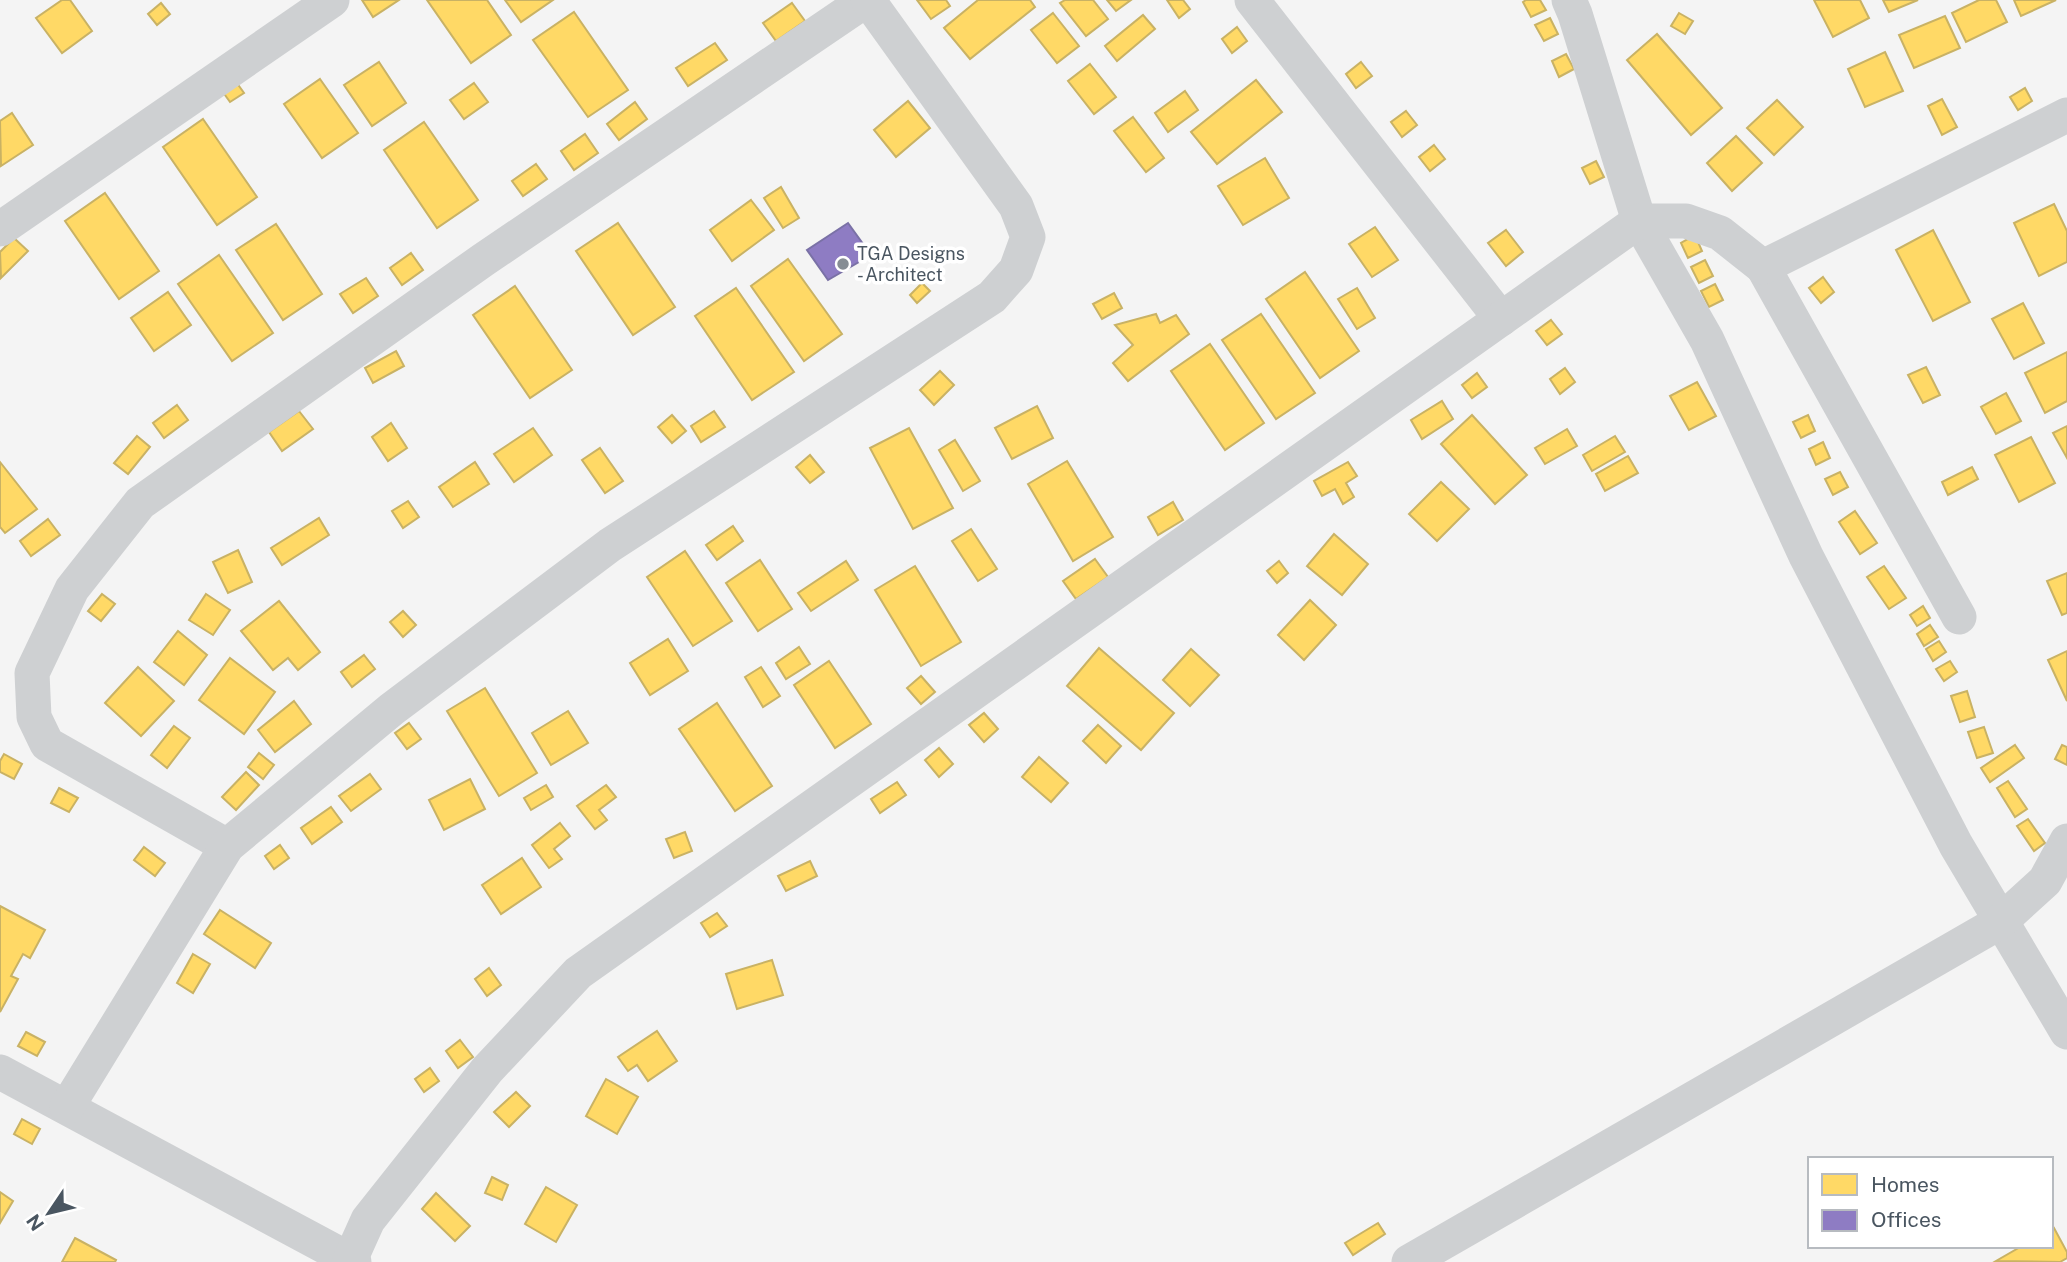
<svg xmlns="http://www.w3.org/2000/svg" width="2067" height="1262" font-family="'Public Sans',sans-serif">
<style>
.homes{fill:#ffd966;stroke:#c9b264;stroke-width:2}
.offices{fill:#8e7cc3;stroke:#7a71a6;stroke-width:2}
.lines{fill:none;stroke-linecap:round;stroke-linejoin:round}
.minor{stroke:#ced0d2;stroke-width:35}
.poi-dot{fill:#868d94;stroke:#fff;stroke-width:2.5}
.labels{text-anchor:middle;stroke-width:7;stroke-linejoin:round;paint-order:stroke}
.poi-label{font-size:18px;fill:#4a5661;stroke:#fff;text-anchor:start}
</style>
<rect width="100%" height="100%" fill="#f4f4f4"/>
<g class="homes">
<polygon points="62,0 70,0 92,31 62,53 36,18"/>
<polygon points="362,0 399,0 373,17"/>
<polygon points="427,0 487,0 511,35 471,63"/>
<polygon points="505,0 553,0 521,22"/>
<polygon points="917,0 946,0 950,6 931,19"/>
<polygon points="978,0 1030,0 1035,7 970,59 944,28"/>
<polygon points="1065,0 1093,0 1108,19 1086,36 1060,3"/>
<polygon points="1107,0 1131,0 1116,11"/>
<polygon points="1167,0 1183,0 1190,9 1179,18"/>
<polygon points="1526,0 1540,0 1546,10 1531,17 1523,2"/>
<polygon points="1814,0 1860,0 1869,18 1833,37"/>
<polygon points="1883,0 1918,0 1889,12"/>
<polygon points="1979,0 1996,0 2007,22 1966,42 1952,13"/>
<polygon points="2014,0 2056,0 2021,16"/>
<polygon points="161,3 170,14 157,25 148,14"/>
<polygon points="792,3 805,21 776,41 763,23"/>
<polygon points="574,12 628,90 588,117 533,40"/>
<polygon points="1053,13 1079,46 1057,63 1031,30"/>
<polygon points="1679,13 1693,21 1685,34 1671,26"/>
<polygon points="1143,15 1155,29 1117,61 1105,46"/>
<polygon points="1945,16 1960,48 1914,68 1899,35"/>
<polygon points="1550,18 1558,34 1544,41 1535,25"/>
<polygon points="1237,27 1247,41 1232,53 1222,39"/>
<polygon points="1657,34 1722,108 1691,135 1627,60"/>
<polygon points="715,43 727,60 688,86 676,68"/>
<polygon points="1885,52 1903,91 1865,107 1848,69"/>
<polygon points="1566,54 1574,69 1559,77 1552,61"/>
<polygon points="379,62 406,103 372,126 344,85"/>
<polygon points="1361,62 1372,76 1356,88 1346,74"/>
<polygon points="1090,64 1116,97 1094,114 1068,81"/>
<polygon points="234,79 244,93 230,102 220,88"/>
<polygon points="320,79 358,133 322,158 284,104"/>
<polygon points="1256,80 1282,112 1217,164 1191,132"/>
<polygon points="474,83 488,102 464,119 450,100"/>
<polygon points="2025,88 2032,101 2018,110 2010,97"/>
<polygon points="1185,91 1198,110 1168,132 1155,113"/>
<polygon points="1942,99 1957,127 1942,135 1928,106"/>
<polygon points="1777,100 1803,127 1774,155 1747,128"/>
<polygon points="908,101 930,128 896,157 874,130"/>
<polygon points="635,102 647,119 619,140 607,124"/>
<polygon points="1406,111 1417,125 1402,137 1391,122"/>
<polygon points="12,113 33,145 1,166 0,121"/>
<polygon points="1133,117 1164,158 1146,172 1114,131"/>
<polygon points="203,119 257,197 217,225 163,147"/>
<polygon points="424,122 478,200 437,228 384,150"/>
<polygon points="585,134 598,153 574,170 561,151"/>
<polygon points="1736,136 1762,163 1732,191 1707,163"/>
<polygon points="1434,145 1445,159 1430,171 1419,157"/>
<polygon points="1265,158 1289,198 1243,225 1218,186"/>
<polygon points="1596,161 1604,177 1590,184 1582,168"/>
<polygon points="536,164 547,179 523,196 512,181"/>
<polygon points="781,187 799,218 783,228 764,198"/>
<polygon points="105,193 159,271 119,299 65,221"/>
<polygon points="751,200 774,230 732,261 710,230"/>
<polygon points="2054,204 2067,231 2067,262 2039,276 2014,223"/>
<polygon points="618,223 675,307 633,335 576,251"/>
<polygon points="276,224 322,294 283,320 236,250"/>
<polygon points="1375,227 1398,260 1372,277 1349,244"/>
<polygon points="1506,230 1523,252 1506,266 1488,243"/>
<polygon points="1933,230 1970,302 1933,321 1896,250"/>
<polygon points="1695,235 1702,251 1688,258 1681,243"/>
<polygon points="14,238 28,251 1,278 0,252"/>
<polygon points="411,253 423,270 402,285 390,268"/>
<polygon points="219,255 273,333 232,361 178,284"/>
<polygon points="788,259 842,334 804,361 751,286"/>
<polygon points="1705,260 1713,276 1699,283 1691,267"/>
<polygon points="1305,272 1359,351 1320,378 1266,299"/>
<polygon points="1823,277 1834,292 1821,303 1809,288"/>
<polygon points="366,278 378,296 353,313 340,294"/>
<polygon points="922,283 930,291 917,303 910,295"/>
<polygon points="1715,284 1723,300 1709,307 1701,291"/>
<polygon points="515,286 572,370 530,398 473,315"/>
<polygon points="736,288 794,372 752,400 695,316"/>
<polygon points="1357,288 1375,318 1357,329 1338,299"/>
<polygon points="168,292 191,325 154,351 131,318"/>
<polygon points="1114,293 1122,308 1102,319 1093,304"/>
<polygon points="2023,303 2044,343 2014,359 1992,319"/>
<polygon points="1156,314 1160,323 1176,315 1189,334 1128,381 1113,363 1133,345 1115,325"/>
<polygon points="1261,314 1315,393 1276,419 1222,340"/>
<polygon points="1551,320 1562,334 1547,345 1536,331"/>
<polygon points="1210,344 1264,423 1225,450 1171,371"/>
<polygon points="396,351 404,366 373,383 365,368"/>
<polygon points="2067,352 2067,401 2045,413 2025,373"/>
<polygon points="1926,367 1940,395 1923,403 1908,375"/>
<polygon points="1565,368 1575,382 1560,394 1550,379"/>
<polygon points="940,371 954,385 934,405 920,390"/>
<polygon points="1477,373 1487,387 1472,398 1462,385"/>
<polygon points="1697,382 1716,416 1689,430 1670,396"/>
<polygon points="2006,393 2021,421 1996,434 1981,407"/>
<polygon points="1442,401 1453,419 1422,439 1411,420"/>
<polygon points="177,405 188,420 164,438 153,423"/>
<polygon points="1037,406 1053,438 1012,459 995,428"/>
<polygon points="299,411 313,429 282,451 269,432"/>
<polygon points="714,411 725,427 701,442 691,426"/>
<polygon points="672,415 686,431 672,443 658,427"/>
<polygon points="1472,415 1527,475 1495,504 1441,444"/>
<polygon points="1808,415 1815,431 1801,438 1793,422"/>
<polygon points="391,423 407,448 388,461 372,437"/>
<polygon points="2067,426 2067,458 2053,433"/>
<polygon points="533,428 552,455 514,482 494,454"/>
<polygon points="909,428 953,508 913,529 870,448"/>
<polygon points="1567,429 1577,446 1545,464 1535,448"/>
<polygon points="137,436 150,447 128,474 114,463"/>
<polygon points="1615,436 1625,452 1592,471 1583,455"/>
<polygon points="2031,437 2055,483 2019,502 1995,455"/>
<polygon points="955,440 980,481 963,491 939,450"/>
<polygon points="1823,442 1830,458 1816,465 1809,449"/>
<polygon points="600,448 623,481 605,493 582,460"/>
<polygon points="810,455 824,472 810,483 796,467"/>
<polygon points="1628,456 1638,473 1605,491 1596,474"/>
<polygon points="1067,461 1113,537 1073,561 1028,484"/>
<polygon points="0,462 37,509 5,533 0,527"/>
<polygon points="475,462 489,484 453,507 439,487"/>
<polygon points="1348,462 1357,476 1346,483 1354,497 1343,504 1335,489 1322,496 1314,481"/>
<polygon points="1972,467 1978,479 1948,495 1942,482"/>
<polygon points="1840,472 1848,487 1833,495 1825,479"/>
<polygon points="1441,482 1469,509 1437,541 1409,514"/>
<polygon points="408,501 419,517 403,528 392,511"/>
<polygon points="1173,502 1183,520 1158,535 1148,517"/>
<polygon points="1855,511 1877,543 1860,554 1839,522"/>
<polygon points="319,518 329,535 282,565 271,548"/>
<polygon points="48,519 60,535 31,556 20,541"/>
<polygon points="733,526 743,541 717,560 706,545"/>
<polygon points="971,529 997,569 978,581 952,541"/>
<polygon points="1334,534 1368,564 1342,595 1307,566"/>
<polygon points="238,550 252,582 228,593 213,562"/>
<polygon points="685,551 732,621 693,646 647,577"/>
<polygon points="1095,559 1108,577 1076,599 1063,581"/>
<polygon points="760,560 792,609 758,631 726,583"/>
<polygon points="846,561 858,580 811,611 798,593"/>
<polygon points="1279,561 1288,573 1277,583 1267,571"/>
<polygon points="915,566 961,642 921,666 875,590"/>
<polygon points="1884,566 1906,598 1889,609 1867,577"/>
<polygon points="2067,573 2067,613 2062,615 2047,581"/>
<polygon points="102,594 115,604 101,621 88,611"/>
<polygon points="206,594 230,610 213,635 189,620"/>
<polygon points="1310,600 1336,625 1304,660 1278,635"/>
<polygon points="279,601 320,652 298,670 288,658 273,670 241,631"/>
<polygon points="1923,606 1930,618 1917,626 1910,615"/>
<polygon points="403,611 416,625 403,637 390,622"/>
<polygon points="1930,625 1938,637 1924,646 1917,634"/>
<polygon points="178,631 207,655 184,685 154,662"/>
<polygon points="668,639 688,671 650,695 630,663"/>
<polygon points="1939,641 1946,652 1933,661 1926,649"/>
<polygon points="799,647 810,664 786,679 776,663"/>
<polygon points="1099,648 1174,713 1141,750 1067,686"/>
<polygon points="1191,649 1219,675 1190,706 1163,680"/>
<polygon points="2067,651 2067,701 2048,660"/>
<polygon points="364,655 375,669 352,687 341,672"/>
<polygon points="230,658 275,692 244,734 199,700"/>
<polygon points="829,661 871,724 835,748 794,685"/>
<polygon points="1950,661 1957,672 1944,681 1936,669"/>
<polygon points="138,667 174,701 141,736 105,703"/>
<polygon points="761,667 780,696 763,707 745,677"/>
<polygon points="921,676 935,692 921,704 907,688"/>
<polygon points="485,688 537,773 499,796 447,711"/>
<polygon points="1967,691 1975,717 1960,722 1951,696"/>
<polygon points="294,701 311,724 275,752 258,730"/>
<polygon points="717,703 772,786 735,811 679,729"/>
<polygon points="568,711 588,743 551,765 532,733"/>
<polygon points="984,713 998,729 984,742 969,725"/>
<polygon points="409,723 421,739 407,749 395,733"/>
<polygon points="1098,725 1121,746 1106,763 1083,741"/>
<polygon points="174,726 190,738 167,768 151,755"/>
<polygon points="1984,727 1993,753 1977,758 1968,732"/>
<polygon points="2015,745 2024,758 1990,782 1981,768"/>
<polygon points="2062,745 2067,747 2067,765 2055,759"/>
<polygon points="939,748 953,764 939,777 925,760"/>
<polygon points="259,753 274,765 263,779 248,767"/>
<polygon points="4,754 22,764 14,779 0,772 0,761"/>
<polygon points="1039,757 1068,783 1051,802 1022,777"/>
<polygon points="246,772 259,785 236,810 222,797"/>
<polygon points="370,774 381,789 351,811 339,796"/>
<polygon points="470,779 485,809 444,830 429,800"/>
<polygon points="2008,781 2027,809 2015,817 1997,788"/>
<polygon points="897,782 906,795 880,813 871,799"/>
<polygon points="546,785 553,797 531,810 524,798"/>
<polygon points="606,785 616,797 599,810 607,820 595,829 577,806"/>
<polygon points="59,788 78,798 69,812 51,803"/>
<polygon points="331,807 342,822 312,844 301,828"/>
<polygon points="2028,819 2045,843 2034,851 2017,826"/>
<polygon points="560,823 570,836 554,849 562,859 549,868 532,845"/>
<polygon points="685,832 692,851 674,858 666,839"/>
<polygon points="280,845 289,858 274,869 265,856"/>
<polygon points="144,847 165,863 155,876 134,860"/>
<polygon points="522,858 541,887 501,914 482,885"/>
<polygon points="810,861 817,876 786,891 778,876"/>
<polygon points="0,906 45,930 30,958 23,954 11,976 18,979 0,1012"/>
<polygon points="220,910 271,943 255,968 204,934"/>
<polygon points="717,913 727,926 710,937 701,923"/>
<polygon points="193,954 210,964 193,993 177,983"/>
<polygon points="772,960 783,995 737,1009 726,974"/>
<polygon points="489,968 501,985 487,996 475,979"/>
<polygon points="657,1031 677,1061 648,1081 637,1065 628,1071 618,1057"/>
<polygon points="26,1032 45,1042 37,1056 18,1046"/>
<polygon points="460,1040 473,1057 458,1068 446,1051"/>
<polygon points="430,1068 439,1081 424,1092 415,1079"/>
<polygon points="606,1079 638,1097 617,1134 586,1116"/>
<polygon points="516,1092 530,1106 509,1127 494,1112"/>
<polygon points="22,1119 40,1129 32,1144 14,1134"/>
<polygon points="492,1177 508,1185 502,1200 485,1193"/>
<polygon points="546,1187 577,1205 556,1242 525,1224"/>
<polygon points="0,1192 13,1201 0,1223"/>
<polygon points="436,1193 470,1226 455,1241 422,1209"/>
<polygon points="1378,1223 1385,1234 1353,1255 1345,1243"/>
<polygon points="2054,1228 2067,1252 2067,1258 2060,1262 1996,1261 2022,1246 2051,1246 2051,1230"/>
<polygon points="75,1238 116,1260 115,1262 62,1262"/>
</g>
<polygon class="offices" points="848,223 871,255 828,280 807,250"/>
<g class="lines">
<g class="minor">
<polyline points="1252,0 1501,319"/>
<polyline points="1569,0 1575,14 1639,221 1707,340 1806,556 1956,845 2067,1032"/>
<polyline points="0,229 332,0"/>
<polyline points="1763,267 1959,617"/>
<polyline points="227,846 47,744 34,717 32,673 72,589 140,503 483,260 866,0"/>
<polyline points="0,1072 354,1262"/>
<polyline points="67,1107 227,846 392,709 610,545 992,297 1016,270 1028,237 1016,206 868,0"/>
<polyline points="350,1260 368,1220 487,1070 578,973 1639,221 1686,221 1720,233 1763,267 2067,115"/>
<polyline points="1409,1262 2000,922 2045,881 2067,841"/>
</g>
</g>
<circle class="poi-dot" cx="843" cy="264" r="7"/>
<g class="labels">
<g class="poi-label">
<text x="857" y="260">TGA Designs<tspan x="857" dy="21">- Architect</tspan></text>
</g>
</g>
<rect x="1808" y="1157" width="245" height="91" fill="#ffffff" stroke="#b7bbc0" stroke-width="2"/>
<rect x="1822" y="1174" width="35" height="21" fill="#ffd966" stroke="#b7bbc0" stroke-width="2"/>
<text x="1871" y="1192" font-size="21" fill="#4a5661">Homes</text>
<rect x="1822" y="1210" width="35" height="21" fill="#8e7cc3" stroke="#b7bbc0" stroke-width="2"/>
<text x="1871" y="1227" font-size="21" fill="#4a5661">Offices</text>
<g transform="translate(49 1213) rotate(235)" stroke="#ffffff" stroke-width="5" paint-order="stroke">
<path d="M0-5L12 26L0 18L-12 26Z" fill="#4a5661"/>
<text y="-10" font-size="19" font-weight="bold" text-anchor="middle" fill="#4a5661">N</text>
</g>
</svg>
